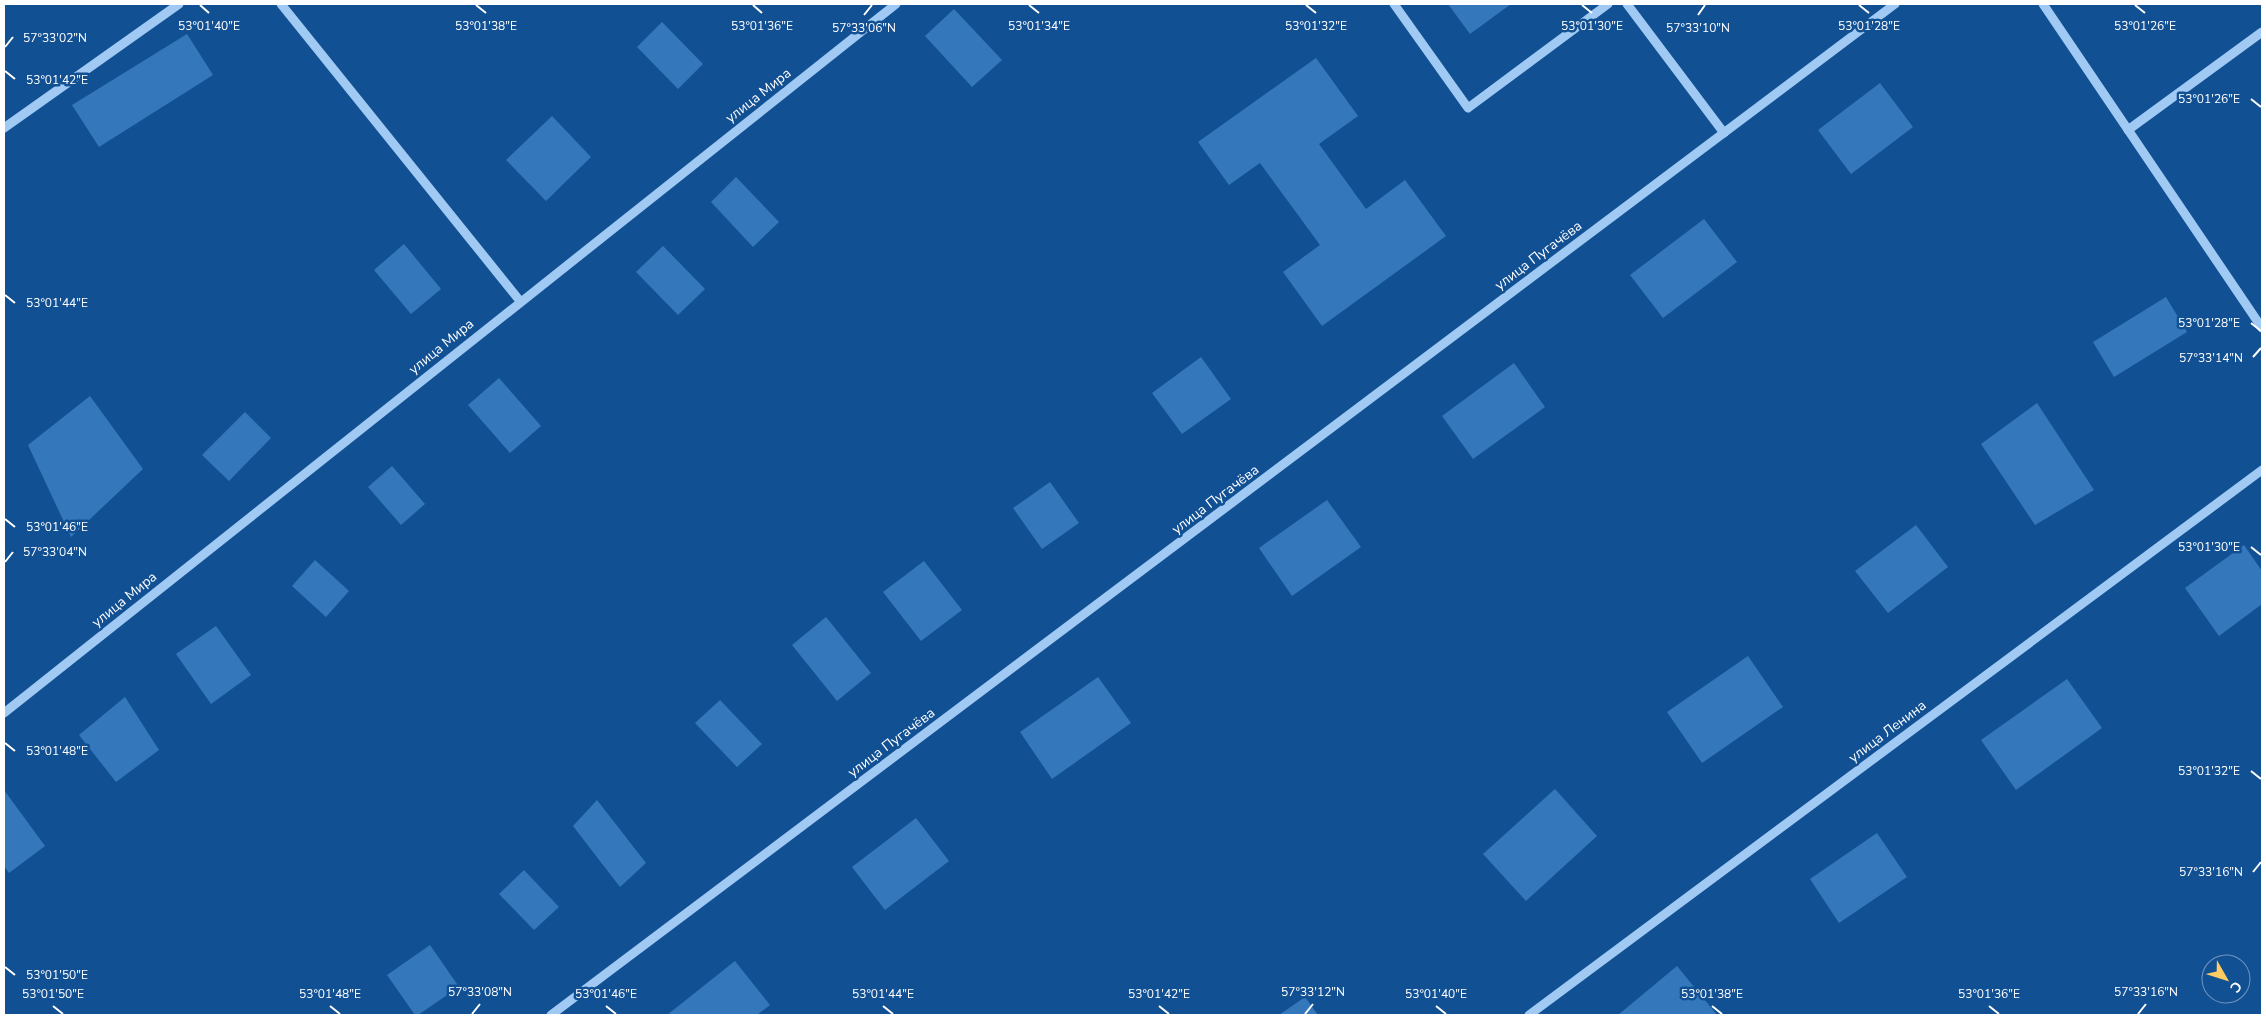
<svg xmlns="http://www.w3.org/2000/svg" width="2266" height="1019" font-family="'Nunito Sans',sans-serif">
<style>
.building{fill:#3577bb}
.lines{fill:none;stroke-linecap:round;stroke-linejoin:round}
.minor{stroke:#a0c9f3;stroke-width:9}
.ticks{fill:none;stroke:#fff;stroke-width:2}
.labels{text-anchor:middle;stroke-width:5;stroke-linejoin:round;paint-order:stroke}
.street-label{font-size:14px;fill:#fff;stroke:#125094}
.ticks-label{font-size:12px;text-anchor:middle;fill:#fff;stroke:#125094;stroke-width:5;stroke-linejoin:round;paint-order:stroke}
</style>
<rect width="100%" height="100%" fill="#125094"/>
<g class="building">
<polygon points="1448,4 1511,4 1470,34"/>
<polygon points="954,9 1002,60 972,87 925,36"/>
<polygon points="662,22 703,64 678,89 637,47"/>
<polygon points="187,34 213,75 99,147 72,105"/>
<polygon points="1316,58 1358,116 1319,144 1366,209 1405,180 1446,236 1322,326 1283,272 1320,245 1260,163 1229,185 1198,142"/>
<polygon points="1880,83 1913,127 1851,174 1818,130"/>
<polygon points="552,116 591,157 546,201 506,160"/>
<polygon points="736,177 779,222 753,247 711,202"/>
<polygon points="1704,219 1737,262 1663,318 1630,275"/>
<polygon points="404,244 441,289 411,314 374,270"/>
<polygon points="663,246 705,289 678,315 636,272"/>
<polygon points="2166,297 2187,332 2114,377 2093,342"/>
<polygon points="1201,357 1231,399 1182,434 1152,393"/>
<polygon points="1514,363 1545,407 1473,459 1442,416"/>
<polygon points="499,378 541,426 510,453 468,405"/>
<polygon points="90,396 143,469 71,537 28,445"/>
<polygon points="2037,403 2094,490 2035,525 1981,444"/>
<polygon points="245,412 271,438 229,481 202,455"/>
<polygon points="392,466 425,504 401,525 368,487"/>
<polygon points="1050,482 1079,523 1042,549 1013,508"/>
<polygon points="1327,500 1361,547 1292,596 1259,548"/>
<polygon points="1916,525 1948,567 1888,613 1855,571"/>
<polygon points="2244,545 2262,571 2262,604 2219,636 2185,588"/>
<polygon points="315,560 349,591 326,617 292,586"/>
<polygon points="924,561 962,610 921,641 883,592"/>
<polygon points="826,617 871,673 837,701 792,645"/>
<polygon points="216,626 251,675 211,704 176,654"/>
<polygon points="1748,656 1783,707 1702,763 1667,712"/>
<polygon points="1098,677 1131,723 1052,779 1020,732"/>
<polygon points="2067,679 2102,728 2016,790 1981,740"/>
<polygon points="125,697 159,750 116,782 79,735"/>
<polygon points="720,700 762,744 737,767 695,723"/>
<polygon points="1555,789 1597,836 1526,901 1483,854"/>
<polygon points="4,790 45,846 9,873 4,866"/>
<polygon points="597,800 646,863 620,887 573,826"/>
<polygon points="916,818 949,861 885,910 852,867"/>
<polygon points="1877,833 1907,877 1839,923 1810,879"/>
<polygon points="524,870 559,907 534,930 499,894"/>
<polygon points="430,945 459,987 418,1015 415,1015 387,975"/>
<polygon points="735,961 770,1005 757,1015 667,1015"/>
<polygon points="1677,966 1717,1015 1618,1015"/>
<polygon points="1305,997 1318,1015 1279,1015"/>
</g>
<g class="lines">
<g class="minor">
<polyline points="281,4 520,301"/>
<polyline points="1394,4 1468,108 1608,4"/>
<polyline points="1627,4 1724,133"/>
<polyline points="2043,4 2262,328"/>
<polyline points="4,128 179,4"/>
<polyline points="2128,130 2262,32"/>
<polyline points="4,713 896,4"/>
<polyline points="551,1015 1895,4"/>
<polyline points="1529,1015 2262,470"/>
</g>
</g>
<path class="ticks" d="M 200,5 L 209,13M 476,5 L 486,13M 753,5 L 762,13M 1029,5 L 1039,13M 1306,5 L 1316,13M 1582,5 L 1592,13M 1859,5 L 1869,13M 2135,5 L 2145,13M 864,15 L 872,5M 1698,15 L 1705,5M 5,47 L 13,37M 5,71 L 15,79M 2251,99 L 2261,107M 5,295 L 15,303M 2251,323 L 2261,331M 2253,357 L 2261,348M 5,519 L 15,527M 2251,547 L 2261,555M 5,562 L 13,552M 5,743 L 15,751M 2251,771 L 2261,779M 2253,872 L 2261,862M 5,967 L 15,975M 53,1006 L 63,1014M 330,1006 L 340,1014M 606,1006 L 616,1014M 883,1006 L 893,1014M 1159,1006 L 1169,1014M 1436,1006 L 1446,1014M 1712,1006 L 1722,1014M 1989,1006 L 1999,1014M 472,1014 L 480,1004M 1305,1014 L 1313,1004M 2138,1014 L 2146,1004"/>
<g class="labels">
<g class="street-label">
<text transform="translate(758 95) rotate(-38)" y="5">улица Мира</text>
<text transform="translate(1538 255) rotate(-37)" y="5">улица Пугачёва</text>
<text transform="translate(441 346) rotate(-39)" y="5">улица Мира</text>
<text transform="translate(1215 499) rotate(-37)" y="5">улица Пугачёва</text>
<text transform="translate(124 599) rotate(-39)" y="5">улица Мира</text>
<text transform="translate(1887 731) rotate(-37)" y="5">улица Ленина</text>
<text transform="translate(891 742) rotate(-37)" y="5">улица Пугачёва</text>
</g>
</g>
<g class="ticks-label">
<text x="209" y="30">53°01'40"E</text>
<text x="2145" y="30">53°01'26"E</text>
<text x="486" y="30">53°01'38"E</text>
<text x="762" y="30">53°01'36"E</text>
<text x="1039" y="30">53°01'34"E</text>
<text x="1316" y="30">53°01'32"E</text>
<text x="1592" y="30">53°01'30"E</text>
<text x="1869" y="30">53°01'28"E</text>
<text x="864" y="32">57°33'06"N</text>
<text x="1698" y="32">57°33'10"N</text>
<text x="55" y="42">57°33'02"N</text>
<text x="57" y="84">53°01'42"E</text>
<text x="2209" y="103">53°01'26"E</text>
<text x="57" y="307">53°01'44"E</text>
<text x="2209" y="327">53°01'28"E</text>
<text x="2211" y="362">57°33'14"N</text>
<text x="57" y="531">53°01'46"E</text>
<text x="2209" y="551">53°01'30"E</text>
<text x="55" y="556">57°33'04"N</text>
<text x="57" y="755">53°01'48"E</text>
<text x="2209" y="775">53°01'32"E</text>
<text x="2211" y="876">57°33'16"N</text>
<text x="57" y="979">53°01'50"E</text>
<text x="480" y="996">57°33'08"N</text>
<text x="1313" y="996">57°33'12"N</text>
<text x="2146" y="996">57°33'16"N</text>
<text x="53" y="998">53°01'50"E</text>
<text x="330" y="998">53°01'48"E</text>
<text x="606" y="998">53°01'46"E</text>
<text x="883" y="998">53°01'44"E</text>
<text x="1159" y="998">53°01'42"E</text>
<text x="1436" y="998">53°01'40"E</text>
<text x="1712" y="998">53°01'38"E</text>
<text x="1989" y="998">53°01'36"E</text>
</g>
<rect width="2266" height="1019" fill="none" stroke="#ffffff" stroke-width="10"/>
<g transform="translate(2226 979) rotate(129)"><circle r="24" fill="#125094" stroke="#7196bf"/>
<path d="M0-4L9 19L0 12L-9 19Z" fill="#ffcb62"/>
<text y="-8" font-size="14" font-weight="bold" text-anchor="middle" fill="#ffffff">С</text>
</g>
</svg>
